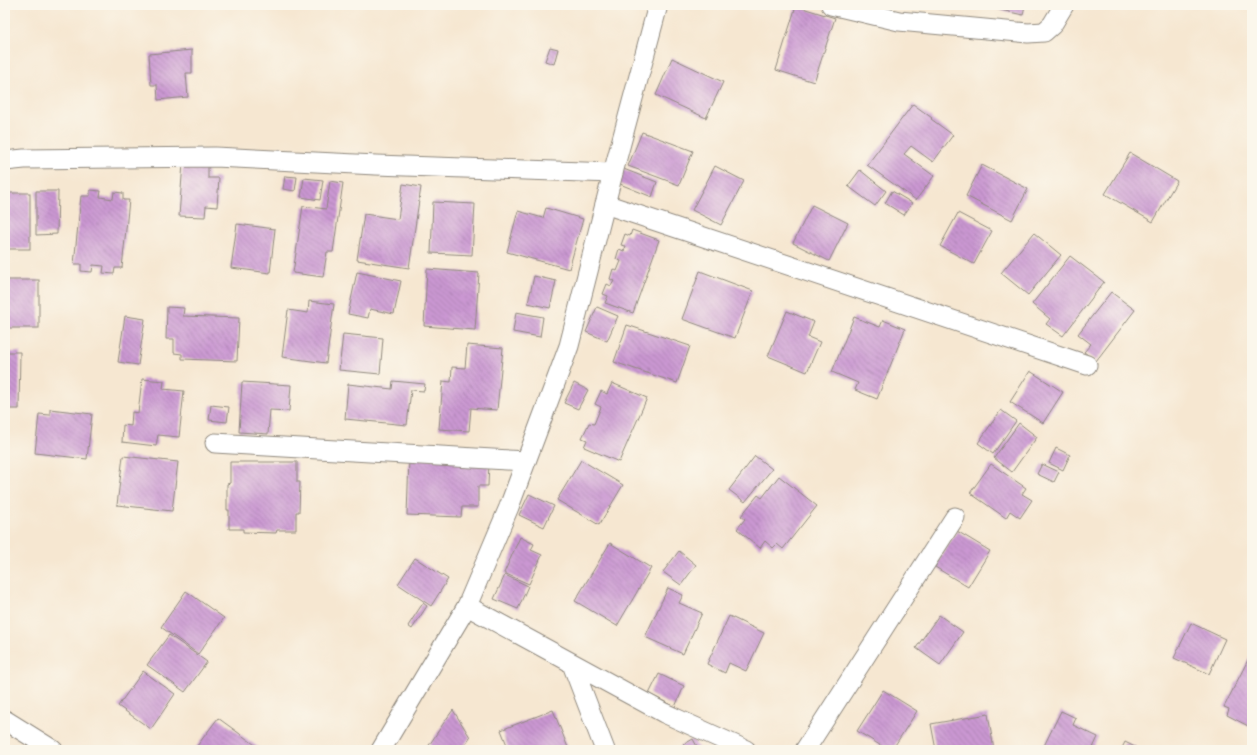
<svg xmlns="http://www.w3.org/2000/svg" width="1257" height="755" font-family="'Gentium Book Plus',serif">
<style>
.building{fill:url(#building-back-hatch)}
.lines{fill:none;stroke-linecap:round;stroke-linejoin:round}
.street-casing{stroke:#90897e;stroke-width:21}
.street{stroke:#fff;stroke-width:19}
</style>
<defs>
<pattern id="building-back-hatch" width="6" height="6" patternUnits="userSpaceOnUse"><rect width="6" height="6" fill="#ca97d2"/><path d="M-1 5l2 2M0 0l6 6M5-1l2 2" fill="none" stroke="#a47bab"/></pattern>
</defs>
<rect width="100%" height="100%" fill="#fbf7ec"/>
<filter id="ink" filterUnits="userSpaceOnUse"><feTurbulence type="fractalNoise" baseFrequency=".025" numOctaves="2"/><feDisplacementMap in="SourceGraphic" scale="8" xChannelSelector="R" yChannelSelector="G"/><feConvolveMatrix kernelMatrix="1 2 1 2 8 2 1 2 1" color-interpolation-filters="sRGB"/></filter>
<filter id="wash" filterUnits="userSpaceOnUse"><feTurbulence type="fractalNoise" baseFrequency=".012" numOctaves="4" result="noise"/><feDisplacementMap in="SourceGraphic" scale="16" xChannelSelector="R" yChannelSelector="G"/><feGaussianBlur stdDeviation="0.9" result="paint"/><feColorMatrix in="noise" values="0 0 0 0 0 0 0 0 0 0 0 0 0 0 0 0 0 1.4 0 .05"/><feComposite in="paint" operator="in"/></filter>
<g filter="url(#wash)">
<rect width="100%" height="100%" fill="#f6e7d1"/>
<g id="blocks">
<g class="building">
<polygon points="978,5 1025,5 1023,15"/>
<polygon points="796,6 835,18 814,82 776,70"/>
<polygon points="550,47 558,49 554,64 545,61"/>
<polygon points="192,50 192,73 186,73 188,97 158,100 157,85 151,85 149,54"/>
<polygon points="672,58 723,82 706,118 656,95"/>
<polygon points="913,104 932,118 931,119 953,135 933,162 911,146 904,154 934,176 916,200 867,165"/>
<polygon points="642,132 693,151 679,185 628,166"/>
<polygon points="1130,153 1177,181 1153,222 1105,194"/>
<polygon points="183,163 208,165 208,178 219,178 217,207 206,206 205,217 179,216"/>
<polygon points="982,165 1028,189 1012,220 966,196"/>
<polygon points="715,166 744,181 721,225 692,210"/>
<polygon points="621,168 657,182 652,197 615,182"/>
<polygon points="860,170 886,191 875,206 848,186"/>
<polygon points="285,176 297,177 295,191 283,189"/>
<polygon points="304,178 323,180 320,200 301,197"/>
<polygon points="330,181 343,183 333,252 327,252 323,277 293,273 303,206 326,209"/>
<polygon points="403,184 421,187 409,268 357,260 364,214 398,219"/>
<polygon points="90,190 101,191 100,197 113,199 114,192 123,193 123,200 129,200 122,268 115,268 114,274 103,273 104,266 93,265 92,272 81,271 81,264 74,264 81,196 90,196"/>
<polygon points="36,191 58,191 57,234 36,235"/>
<polygon points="892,191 912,203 904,215 885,203"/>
<rect x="5" y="193" width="25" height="56"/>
<polygon points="433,202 475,204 472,255 431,253"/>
<polygon points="812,205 848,223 829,261 793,243"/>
<polygon points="546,208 583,219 569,269 507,252 518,211 543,218"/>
<polygon points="958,213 992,231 974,264 940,246"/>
<polygon points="237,224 275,229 270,273 231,268"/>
<polygon points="632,230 659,240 633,313 605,303 608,296 603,294 607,284 611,286 614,281 610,279 613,269 617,271 621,261 616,259 619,249 624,251 626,246 621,245 625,234 630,236"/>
<polygon points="1034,233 1061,255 1028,295 1001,273"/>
<polygon points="1070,256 1104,282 1063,336 1046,324 1050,319 1032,304"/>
<polygon points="427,269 479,273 475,330 424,326"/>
<polygon points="700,271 753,291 735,338 682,319"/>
<polygon points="357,272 401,281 394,314 370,309 368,318 348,314"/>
<polygon points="534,276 556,281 550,308 528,303"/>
<rect x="5" y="280" width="34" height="48"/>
<polygon points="1111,292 1135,310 1096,361 1084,352 1091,344 1078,334"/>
<polygon points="309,301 334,304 326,363 282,357 288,310 308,313"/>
<polygon points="167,307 184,308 183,316 239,318 237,361 182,359 182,354 174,353 174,339 166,339"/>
<polygon points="597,307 618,316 607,341 586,332"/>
<polygon points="787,311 814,322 808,337 820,342 807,372 768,356"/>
<polygon points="516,312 543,317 540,337 513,332"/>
<polygon points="125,316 145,319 138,365 118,362"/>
<polygon points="854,317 880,327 883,320 905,329 877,399 855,390 858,383 832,372"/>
<polygon points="627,325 690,346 677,383 614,362"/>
<polygon points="343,334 383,338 380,374 339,370"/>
<polygon points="467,345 503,348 497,410 471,408 469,431 439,429 443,381 451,382 452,367 465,368"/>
<polygon points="5,352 20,352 19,409 5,409"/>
<polygon points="1030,371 1063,392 1043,423 1010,402"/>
<polygon points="142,379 164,381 163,389 184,391 179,437 158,435 156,446 122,442 123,425 131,426 132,412 138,413"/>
<polygon points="393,381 425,384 424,391 411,390 407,425 345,419 348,384 392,389"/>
<polygon points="242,382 291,385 289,411 270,410 268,434 239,432"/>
<polygon points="574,383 588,390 578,409 564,403"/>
<polygon points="612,383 647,398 619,462 584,447 587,440 582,438 589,423 594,424 601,407 595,404 601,391 607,394"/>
<polygon points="211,405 229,407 227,422 209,420"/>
<polygon points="50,409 92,414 87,459 35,453 39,414 50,415"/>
<polygon points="1001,410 1016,421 993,454 978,443"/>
<polygon points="1019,423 1037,437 1012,472 994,458"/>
<polygon points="1056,448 1070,455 1063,470 1049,463"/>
<polygon points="123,456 178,462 172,511 117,505"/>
<polygon points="755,456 772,469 745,502 729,490"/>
<polygon points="409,458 489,461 488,486 478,486 478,507 462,507 461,517 407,515"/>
<polygon points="581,460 623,485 599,525 557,500"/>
<polygon points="230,462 297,462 297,482 300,482 299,512 296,512 296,530 277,530 276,533 243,532 243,529 229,529 229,510 227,510 227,484 230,483"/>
<polygon points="991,464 1026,488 1022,494 1032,500 1020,518 1010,511 1006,518 970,493"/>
<polygon points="1042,464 1059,472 1054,482 1037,474"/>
<polygon points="779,476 817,506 783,549 777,544 773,548 765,541 760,548 737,529 745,519 741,516 758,495 762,498"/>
<polygon points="529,494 554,506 544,527 519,515"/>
<polygon points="957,531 990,551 968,587 935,567"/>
<polygon points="520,537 534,544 531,550 542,555 529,584 504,573"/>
<polygon points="610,543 651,568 617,626 575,601"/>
<polygon points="679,551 696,565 681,585 663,572"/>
<polygon points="415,558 448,579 431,606 398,584"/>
<polygon points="505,575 528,586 518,609 494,599"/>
<polygon points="668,588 683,595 679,603 702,613 683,654 645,637"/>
<polygon points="186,591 224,618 198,654 161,627"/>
<polygon points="423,603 427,606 412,629 408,626"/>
<polygon points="939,615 963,632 940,665 916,648"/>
<polygon points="729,616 764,633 746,671 729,663 725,673 707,664"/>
<polygon points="1191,623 1225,639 1209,674 1174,658"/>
<polygon points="169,635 207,662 185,692 147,665"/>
<polygon points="1252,652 1252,728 1227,715 1229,709 1224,707"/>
<polygon points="143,671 175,694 151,729 118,706"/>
<polygon points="659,674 684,686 675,707 649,694"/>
<polygon points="883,690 917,711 892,750 888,750 857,731"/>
<polygon points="453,710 470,737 464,746 470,750 426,750 445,721"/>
<polygon points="553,710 569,750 509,750 501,730"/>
<polygon points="1061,711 1076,718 1073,725 1098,737 1092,750 1042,750"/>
<polygon points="988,714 994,750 961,750 960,747 945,750 936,750 931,724"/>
<polygon points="218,718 262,750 194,750"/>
<polygon points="693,739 699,750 674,750"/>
<polygon points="1125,742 1141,750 1121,750"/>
</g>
</g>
</g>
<g filter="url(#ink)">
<use href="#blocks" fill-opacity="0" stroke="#90897e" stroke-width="1"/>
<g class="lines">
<defs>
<g id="street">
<polyline points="831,5 899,21 1028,33 1044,32 1052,25 1064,5"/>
<polyline points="5,161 24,159 215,157 376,165 613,173"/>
<polyline points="605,204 1087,365"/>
<polyline points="215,443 526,461"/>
<polyline points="467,606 664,713 746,750"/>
<polyline points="572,664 605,750"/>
<polyline points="5,720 53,750"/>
<polyline points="381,750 467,606 509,507 569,346 613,173 658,5"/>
<polyline points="805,750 955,517"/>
</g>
</defs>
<use href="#street" class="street-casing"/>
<use href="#street" class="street"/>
</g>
</g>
<rect width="1257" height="755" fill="none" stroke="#fbf7ec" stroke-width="20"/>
</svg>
